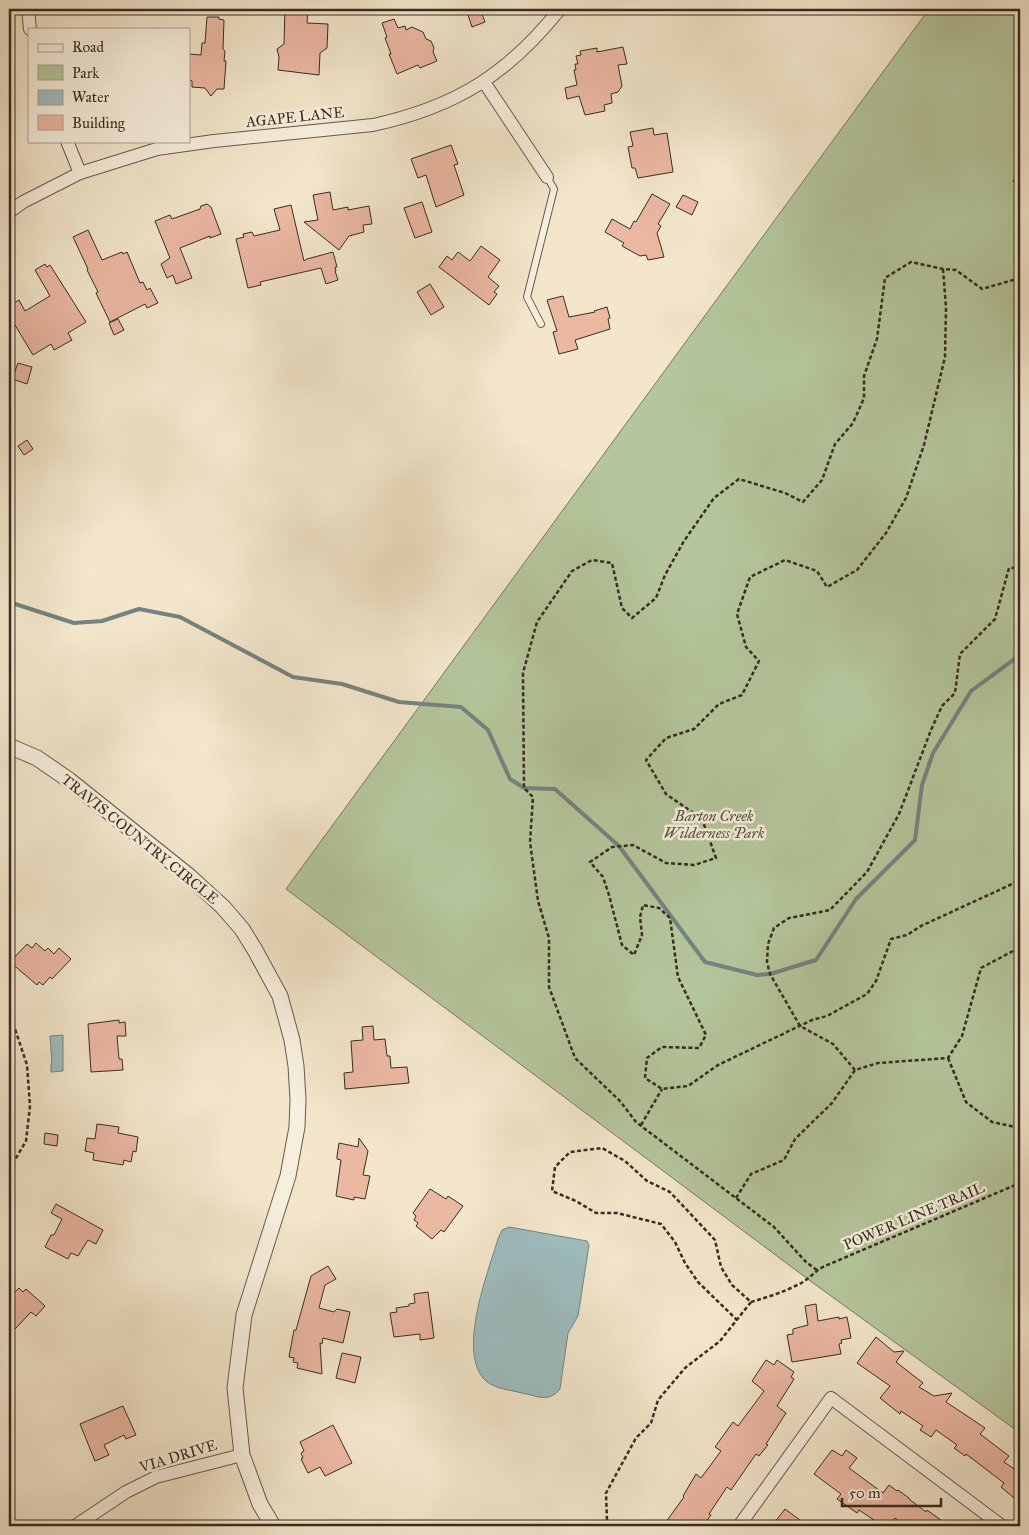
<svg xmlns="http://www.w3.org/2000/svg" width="1029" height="1535" font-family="'IM FELL Great Primer',serif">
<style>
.green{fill:#b5c69c;stroke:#76795e}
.water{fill:#9ebdc0;stroke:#758380}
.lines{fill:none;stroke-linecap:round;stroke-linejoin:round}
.stream{stroke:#758380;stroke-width:4}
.building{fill:#ebb8a2;stroke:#372c20}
.service-casing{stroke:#665a4b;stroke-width:8}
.minor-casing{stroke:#665a4b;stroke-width:14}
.tertiary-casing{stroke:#665a4b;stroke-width:17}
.path{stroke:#372c20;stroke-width:2.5;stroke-dasharray:4 2.5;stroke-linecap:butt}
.service{stroke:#f7efdd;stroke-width:6}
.minor{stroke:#f7efdd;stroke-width:12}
.tertiary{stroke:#f7efdd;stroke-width:15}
.labels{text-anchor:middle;stroke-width:5;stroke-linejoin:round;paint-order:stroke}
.street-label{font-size:15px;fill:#372c20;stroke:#f7efdd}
.park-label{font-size:15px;font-style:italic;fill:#56523f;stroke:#f7efdd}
</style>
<rect width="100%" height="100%" fill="#f3e6cb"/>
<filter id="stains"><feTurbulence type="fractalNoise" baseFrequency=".004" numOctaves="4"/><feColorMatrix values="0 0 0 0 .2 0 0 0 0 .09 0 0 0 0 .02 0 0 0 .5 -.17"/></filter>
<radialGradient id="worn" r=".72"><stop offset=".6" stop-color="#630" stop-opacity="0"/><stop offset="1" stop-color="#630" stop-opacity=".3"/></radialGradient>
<polygon class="green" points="929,9 1020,9 1020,1433 809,1280 286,889"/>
<g class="water">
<polygon points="63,1035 63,1071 51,1072 51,1064 52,1063 50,1036"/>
<path d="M 509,1227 L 587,1241 L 589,1245 L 578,1316 L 568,1333 L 560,1389 C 549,1403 537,1396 522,1393 C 511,1390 495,1389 486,1381 C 456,1354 488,1272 498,1239 L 502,1230 Z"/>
</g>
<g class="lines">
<polyline class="stream" points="9,602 74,623 102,621 139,609 180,617 293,677 342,684 399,702 461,707 488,730 510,779 524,788 555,789 619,846 705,962 757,975 770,974 816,960 856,899 915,840 922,785 933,753 971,691 1020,655"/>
</g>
<g class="building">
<polygon points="285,9 308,9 307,23 328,24 327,48 320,53 319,75 278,70 279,57 277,49 284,44"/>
<polygon points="466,9 480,9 485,22 472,27"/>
<polygon points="207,17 219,17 219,19 224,20 223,49 225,51 224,61 226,61 224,89 217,89 211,96 205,88 192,87 192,81 189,80 189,54 201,55 202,43 205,43"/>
<polygon points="394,19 398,28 405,26 406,30 412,27 423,32 426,39 431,41 434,48 433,52 437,61 420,68 418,65 397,74 389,54 391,54 385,38 387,37 382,23"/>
<polygon points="623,47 627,64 618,65 622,86 618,92 611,94 612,103 604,105 605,111 585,115 579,96 567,99 565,88 577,85 574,70 576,70 575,64 578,64 576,56 581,55 580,51 597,48 597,52"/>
<polygon points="653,128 654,135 667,133 673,172 638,178 635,168 632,168 628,147 633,146 630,132"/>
<polygon points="451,145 458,164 454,165 464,195 436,207 426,175 418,178 411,159"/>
<polygon points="330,192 333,210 348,207 348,210 369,206 372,224 363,225 364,232 349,236 339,250 304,222 318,220 313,195"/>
<polygon points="652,194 670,204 658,224 661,226 657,233 664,257 648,260 646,255 640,256 622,246 624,243 605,232 612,219 630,229 634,221 636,222"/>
<polygon points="683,195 698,202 692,215 676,207"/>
<polygon points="422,202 432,232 415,238 404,208"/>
<polygon points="207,204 211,207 221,234 210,238 210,236 180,248 192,278 176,284 173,275 167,278 161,264 170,258 155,221 170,215 172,219 200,209 201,206"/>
<polygon points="291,205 304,261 307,259 333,252 337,267 335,267 336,271 335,271 338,280 326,284 321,268 260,282 261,285 248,288 236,239 244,237 243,234 252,232 254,236 280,230 274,209"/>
<polygon points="88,230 102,260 122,252 123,254 127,252 140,283 143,282 147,290 150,288 158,303 147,308 145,304 110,322 96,293 98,292 87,270 88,269 73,237"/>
<polygon points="481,246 500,260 488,277 499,286 494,292 497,294 489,305 439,267 447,256 452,260 458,252 470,261"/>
<polygon points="45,264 47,267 50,265 86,322 68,333 72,340 54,350 51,344 33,355 9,315 9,306 19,300 25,311 50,296 35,270"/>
<polygon points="430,284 444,307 431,315 417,292"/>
<polygon points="563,296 569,317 595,312 594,311 607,307 610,318 608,319 610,329 575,340 578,349 559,354 553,332 557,331 547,300"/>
<polygon points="118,319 124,330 114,335 109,323"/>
<polygon points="18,363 32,367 27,384 12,379"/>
<polygon points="27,440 33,449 24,455 18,446"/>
<polygon points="36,943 45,951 48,948 54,954 59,948 71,959 52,979 50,977 43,985 39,982 37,985 10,962 27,944 32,948"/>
<polygon points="119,1020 119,1023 125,1022 126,1036 117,1036 119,1059 122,1059 123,1070 91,1072 88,1024"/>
<polygon points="373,1026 374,1040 385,1039 387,1056 390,1056 391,1068 407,1067 409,1083 345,1089 344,1073 353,1072 351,1041 363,1040 362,1027"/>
<polygon points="97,1124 119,1127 118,1133 138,1137 136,1152 133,1151 131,1162 124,1160 123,1165 93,1160 94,1153 85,1151 87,1138 95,1139"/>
<polygon points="45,1133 58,1135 57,1146 44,1144"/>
<polygon points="359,1138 368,1151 363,1175 370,1176 365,1199 354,1197 354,1200 336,1196 341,1160 337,1159 337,1156 339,1143 358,1147"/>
<polygon points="430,1189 446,1199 448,1196 463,1206 444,1232 441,1230 432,1239 416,1226 418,1223 414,1220 416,1216 413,1213"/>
<polygon points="56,1204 103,1230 96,1244 88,1240 78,1256 71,1253 68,1259 45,1247 51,1235 54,1235 62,1219 51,1213"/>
<polygon points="328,1266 336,1279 325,1285 319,1308 334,1312 337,1309 350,1312 343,1343 323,1338 322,1344 320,1343 322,1374 297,1368 298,1363 293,1362 294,1358 289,1357 294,1330 296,1330 311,1276"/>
<polygon points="9,1286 15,1292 19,1288 23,1292 26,1289 45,1306 36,1316 31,1312 15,1329 9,1324"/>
<polygon points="428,1292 434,1338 420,1340 420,1334 394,1337 390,1313 397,1312 396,1308 409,1306 409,1304 415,1303 414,1294"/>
<polygon points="816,1304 818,1321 839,1317 839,1319 847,1317 851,1338 841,1340 842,1343 839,1344 841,1354 792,1362 787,1335 793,1334 793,1329 808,1325 805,1306"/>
<polygon points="876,1337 894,1352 904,1351 896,1362 923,1383 919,1387 934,1396 952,1393 946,1402 985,1428 980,1434 1009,1456 1004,1462 1020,1473 1020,1503 1001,1487 1004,1483 966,1454 965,1456 954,1448 957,1445 936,1430 931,1437 920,1430 923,1426 901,1411 900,1414 880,1398 890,1386 857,1363"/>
<polygon points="342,1353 361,1357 355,1383 336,1378"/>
<polygon points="766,1360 774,1365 777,1360 794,1372 791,1377 794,1379 777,1406 786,1413 766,1444 768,1445 759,1456 756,1454 731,1490 727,1487 709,1514 711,1515 703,1526 663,1526 684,1497 683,1496 696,1474 701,1478 721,1451 715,1447 733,1422 738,1426 764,1391 752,1381"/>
<polygon points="123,1406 136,1435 126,1439 124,1435 104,1445 109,1455 95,1461 80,1424"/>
<polygon points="333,1425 352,1463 325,1476 320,1467 308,1473 301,1459 303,1458 301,1453 304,1451 300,1442"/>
<polygon points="832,1450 842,1456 846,1450 857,1458 849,1468 883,1493 889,1485 897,1491 898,1490 909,1498 909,1499 926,1512 927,1510 949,1526 905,1526 895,1518 889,1526 883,1526 859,1510 857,1513 837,1499 841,1494 814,1474"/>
<polygon points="785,1509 808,1526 772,1526"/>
</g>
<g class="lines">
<defs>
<polyline id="service" points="541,324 527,297 554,189 547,177"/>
<g id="minor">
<polyline points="28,9 30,29"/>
<polyline points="484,82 547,177"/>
<polyline points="67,141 80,173"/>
<path d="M 9,212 L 23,202 L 80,173 L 157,149 L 214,141 L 373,125 C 456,107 508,74 560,9"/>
<polyline points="75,1526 126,1492 156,1477 242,1455"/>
<polyline points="739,1526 831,1398 1002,1526"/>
</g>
<polyline id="tertiary" points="9,746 37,758 69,780 189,876 223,907 242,929 255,950 280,996 292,1040 296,1066 298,1099 297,1127 288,1176 244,1315 235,1388 242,1455 260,1504 273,1526"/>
</defs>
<use href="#service" class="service-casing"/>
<use href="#minor" class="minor-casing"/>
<use href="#tertiary" class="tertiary-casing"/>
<g class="path">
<polyline points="1020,173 1014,181 1020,197"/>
<polyline points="943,269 946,307 945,357 924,445 906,498 886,533 857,570 827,587 817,571 785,560 750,577 737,614 746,647 759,661 742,695 719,704 694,729 666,738 646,760 666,794 702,819 716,858 694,865 666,863 633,845 612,847 590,862 603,877 609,895 622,945 634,955 642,935 640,917 643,905 659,908 670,918 678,977 706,1035 699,1048 662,1047 647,1058 645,1078 662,1089 688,1086 718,1065 812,1020 827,1016 867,994 876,981 891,939 907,935 921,926 1010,885 1020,878"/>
<polyline points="9,1011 27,1065 30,1106 26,1141 9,1170"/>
<polyline points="948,1058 966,1102 992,1122 1020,1128"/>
<polyline points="855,1070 833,1044 800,1026 770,974 767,962 768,944 774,928 789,918 830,910 867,872 899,814 931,730 942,706 955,693 960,654 995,619 1009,568 1020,568"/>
<polyline points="641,1125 662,1089"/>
<polyline points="736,1198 751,1174 784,1160 795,1139 832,1103 855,1070 878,1063 948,1058 962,1036 981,968 1013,951 1020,942"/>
<polyline points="817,1270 806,1262 774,1227 636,1122 620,1101 575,1058 549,987 549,938 538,901 530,842 533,797 524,788 523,673 537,622 572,571 592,560 612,563 622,608 632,618 656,598 665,575 684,541 714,498 739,479 785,493 803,502 822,480 835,444 853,423 864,398 864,376 877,339 885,278 911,262 943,269 956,270 982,289 1020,278"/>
<path d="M 751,1302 C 768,1297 787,1291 803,1282 C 811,1277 816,1270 825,1266 L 1020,1183"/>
<polyline points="605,1526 607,1521 606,1493 636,1438 651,1423 658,1400 685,1368 720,1341 751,1302 732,1285 721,1267 715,1240 670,1192 647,1181 625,1161 602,1148 570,1152 555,1167 552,1191 576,1201 596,1213 617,1213 661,1224 675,1242 685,1263 698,1282 737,1320"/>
</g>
<use href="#service" class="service"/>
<use href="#minor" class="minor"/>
<use href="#tertiary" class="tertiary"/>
</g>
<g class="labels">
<g class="street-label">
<text transform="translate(295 117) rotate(-6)" y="5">AGAPE LANE</text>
<text transform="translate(140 839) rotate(39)" y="5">TRAVIS COUNTRY CIRCLE</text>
<text transform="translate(914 1216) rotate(-23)" y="5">POWER LINE TRAIL</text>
<text transform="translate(178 1456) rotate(-17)" y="5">VIA DRIVE</text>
</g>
<g class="park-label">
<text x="714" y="821">Barton Creek<tspan x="714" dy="17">Wilderness Park</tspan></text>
</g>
</g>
<rect width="1029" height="1535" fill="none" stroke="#f3e6cb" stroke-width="30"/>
<rect x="10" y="10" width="1009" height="1515" fill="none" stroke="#372c20" stroke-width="2.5"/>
<rect x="15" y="15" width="999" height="1505" fill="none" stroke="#372c20"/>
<rect x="28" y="28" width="162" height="115" fill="#f7efdd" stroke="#aaa191"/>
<rect x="38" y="44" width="25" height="8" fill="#f7efdd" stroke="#aaa191"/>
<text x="72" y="52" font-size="15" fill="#372c20">Road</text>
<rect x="38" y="65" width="25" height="15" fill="#b5c69c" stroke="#aaa191"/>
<text x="72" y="78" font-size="15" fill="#372c20">Park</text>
<rect x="38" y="90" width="25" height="15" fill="#9ebdc0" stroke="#aaa191"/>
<text x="72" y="102" font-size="15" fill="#372c20">Water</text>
<rect x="38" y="115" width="25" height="15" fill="#ebb8a2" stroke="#aaa191"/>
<text x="72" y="128" font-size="15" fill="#372c20">Building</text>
<path d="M842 1498v8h99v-8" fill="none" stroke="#372c20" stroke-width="2.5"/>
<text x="849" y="1498" font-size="15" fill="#372c20" stroke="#f7efdd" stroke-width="4" paint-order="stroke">50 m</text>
<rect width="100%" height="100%" filter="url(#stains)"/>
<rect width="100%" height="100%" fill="url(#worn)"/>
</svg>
